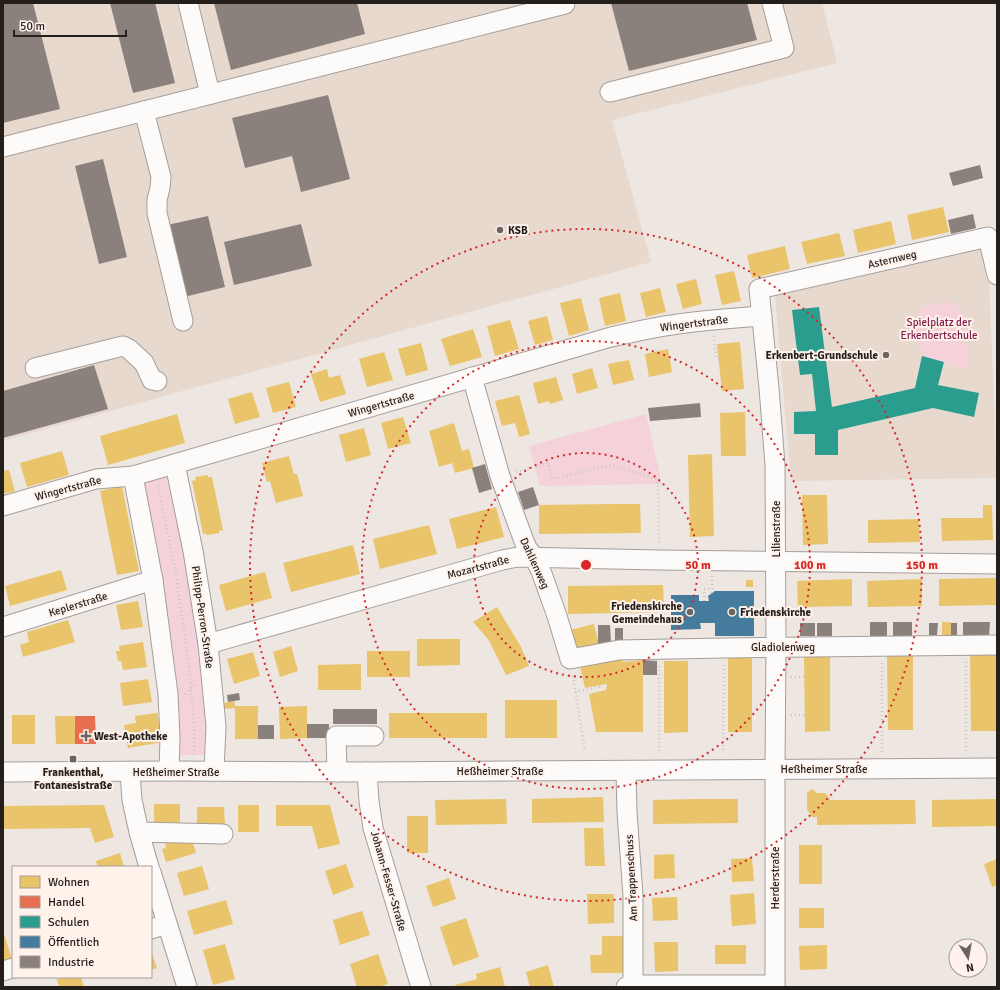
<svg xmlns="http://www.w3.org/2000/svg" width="1000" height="990" font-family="Signika,sans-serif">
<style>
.built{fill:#e8d9cf}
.green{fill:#f5d2da}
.homes{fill:#e9c46a}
.shops{fill:#e76f51}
.schools{fill:#2a9d8f}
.public{fill:#457b9d}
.industry{fill:#8a817c}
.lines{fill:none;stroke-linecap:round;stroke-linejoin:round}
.minor-casing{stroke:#a49e9b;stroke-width:21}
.path{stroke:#c9c7c4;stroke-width:2.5;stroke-dasharray:1 3;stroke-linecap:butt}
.minor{stroke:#fcfbfa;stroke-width:19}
.ring{fill:none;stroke:#d62828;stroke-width:2;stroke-dasharray:2 4}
.poi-dot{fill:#6a6560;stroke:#fef2eb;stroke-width:1.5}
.labels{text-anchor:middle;stroke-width:4;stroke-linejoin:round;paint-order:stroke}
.poi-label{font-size:11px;font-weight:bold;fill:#241f1b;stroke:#fef2eb;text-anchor:start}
.street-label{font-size:11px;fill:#241f1b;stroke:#fef2eb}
.park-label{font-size:11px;fill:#7f1949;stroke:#fef2eb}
.centre{fill:#d62828;stroke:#fef2eb;stroke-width:2}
.ring-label{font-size:12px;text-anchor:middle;font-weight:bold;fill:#d62828;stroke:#fef2eb;stroke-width:4;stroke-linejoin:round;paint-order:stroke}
</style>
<rect width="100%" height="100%" fill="#ede6e1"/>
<g class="built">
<polygon points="3,3 822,3 837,63 612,120 651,262 161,397 3,441"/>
<polygon points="982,248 989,278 995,426 996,478 791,481 775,296"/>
</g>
<g class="green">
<path d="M 949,301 C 958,307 966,313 966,324 C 966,328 964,333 962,337 C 970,351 971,354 967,369 L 922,356 C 923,351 922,348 919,344 C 909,329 913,321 922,307 Z"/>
<polygon points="646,414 662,484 540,486 529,446"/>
<polygon points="173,470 190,551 212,755 171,755 136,480"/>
</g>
<g class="homes">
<polygon points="943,207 949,232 912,240 907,215"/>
<polygon points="891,221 896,244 858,253 853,230"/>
<polygon points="839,233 845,256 807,264 801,242"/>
<polygon points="785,246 790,269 752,278 747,255"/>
<polygon points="734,271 741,301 722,305 715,275"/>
<polygon points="696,279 702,304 683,309 676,284"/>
<polygon points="660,288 666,312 646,317 640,293"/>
<polygon points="620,293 626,321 605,326 599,298"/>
<polygon points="581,298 589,330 569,336 560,303"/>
<polygon points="547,316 553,340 535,345 528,321"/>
<polygon points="510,320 519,349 495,356 487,326"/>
<polygon points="473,329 482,357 450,366 441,339"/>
<polygon points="740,342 744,389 722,391 717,344"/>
<polygon points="421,343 428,370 406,376 398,349"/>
<polygon points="668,349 672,372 649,377 645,354"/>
<polygon points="384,352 393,380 367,387 359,359"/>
<polygon points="629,360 634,380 613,385 608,364"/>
<polygon points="592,368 598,388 577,394 572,374"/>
<polygon points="327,369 329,378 340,375 346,394 320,402 311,374"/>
<polygon points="556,377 563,400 550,404 549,401 538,404 533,383"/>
<polygon points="289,382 296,407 273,413 266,388"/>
<polygon points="252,392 260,417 235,424 228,399"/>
<polygon points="519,395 530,434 519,437 515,423 502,426 495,401"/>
<polygon points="745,412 746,456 721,456 720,413"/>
<polygon points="177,414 185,443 108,465 100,436"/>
<polygon points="403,417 411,443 388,449 381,423"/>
<polygon points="454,423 462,451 469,449 474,468 455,473 452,463 439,467 429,431"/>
<polygon points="364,428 371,455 346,462 339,435"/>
<polygon points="62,451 69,475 27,487 20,463"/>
<polygon points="712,454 714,536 690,537 688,455"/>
<polygon points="289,456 294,474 297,474 303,496 276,503 270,481 267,482 262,463"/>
<polygon points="9,470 15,491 3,494 3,471"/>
<polygon points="208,475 208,477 212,477 223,530 219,531 219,533 206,535 206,533 203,534 192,481 196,480 195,477"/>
<polygon points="122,486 139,571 117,575 100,491"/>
<polygon points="802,495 827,495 828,544 803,545"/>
<polygon points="613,504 640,504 641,533 539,534 539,505"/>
<polygon points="983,505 992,505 993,540 942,541 941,518 983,518"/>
<polygon points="496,507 504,537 457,549 449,519"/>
<polygon points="919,519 920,542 868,543 868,520"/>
<polygon points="429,525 437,554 380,569 373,539"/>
<polygon points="353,545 360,574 291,592 283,563"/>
<polygon points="61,570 67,590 10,606 5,586"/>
<polygon points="265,572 272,598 226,611 219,585"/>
<polygon points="996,578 996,605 939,606 939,579"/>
<polygon points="852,579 852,606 798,607 797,581"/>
<polygon points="922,579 922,606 868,607 867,581"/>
<rect x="746" y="580" width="7" height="7"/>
<polygon points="663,585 664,612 568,614 568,586"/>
<polygon points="138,601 143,627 121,630 116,605"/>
<polygon points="497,607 521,647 529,666 506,675 488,639 473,622"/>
<polygon points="68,620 75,642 23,657 20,645 29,642 27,632"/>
<rect x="942" y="622" width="9" height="13"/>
<polygon points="594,624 599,645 575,651 570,630"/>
<polygon points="417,639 460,639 460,665 417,666"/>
<polygon points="143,642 147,667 123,670 121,661 118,661 116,651 120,651 119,646"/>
<polygon points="291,646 298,671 280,677 273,652"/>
<rect x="367" y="651" width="43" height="26"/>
<polygon points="253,652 260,676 234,684 227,659"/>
<rect x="728" y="654" width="24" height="78"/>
<polygon points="913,654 913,730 888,730 887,655"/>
<polygon points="970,655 996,655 996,731 971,731"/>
<polygon points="804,656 830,656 830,731 805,732"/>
<polygon points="622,658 623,662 643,660 643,732 596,732 589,694 606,690 607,684 585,688 580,666"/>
<polygon points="664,661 688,661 688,732 664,733"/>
<polygon points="361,664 361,690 318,690 318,665"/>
<polygon points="148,679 152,702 123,706 120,683"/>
<rect x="505" y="700" width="52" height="38"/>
<polygon points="234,701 235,706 258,706 258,739 235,739 235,708 224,709 224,703"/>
<polygon points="307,706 307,738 280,739 279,707"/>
<polygon points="157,713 163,742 128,748 124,725 136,723 135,716"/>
<rect x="389" y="713" width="98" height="25"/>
<rect x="12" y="715" width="23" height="29"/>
<polygon points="55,716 75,716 75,744 56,744"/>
<polygon points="812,789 817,793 825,793 830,798 830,800 915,800 916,824 817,825 817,817 812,817 807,810 807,793"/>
<polygon points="603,797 604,822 532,823 532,799"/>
<polygon points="506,799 507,824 436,825 435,800"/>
<polygon points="695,799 738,799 738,823 653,824 653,800"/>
<polygon points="997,799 997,826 932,827 932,800"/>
<rect x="154" y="804" width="26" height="23"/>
<polygon points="104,805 114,837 95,843 90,828 3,829 3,806"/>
<rect x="238" y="805" width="21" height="27"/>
<polygon points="276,805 330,805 340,844 318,849 312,826 276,826"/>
<polygon points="197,807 224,807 225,827 197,827"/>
<rect x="407" y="816" width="21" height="37"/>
<polygon points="584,828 603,828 605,866 585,866"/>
<polygon points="190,834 196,853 166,862 162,849 166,848 165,841"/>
<rect x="799" y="845" width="23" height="39"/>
<polygon points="120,853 124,867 98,867 96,861"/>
<polygon points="674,854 675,878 654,879 654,855"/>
<polygon points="752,858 754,881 732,882 731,859"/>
<polygon points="997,859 997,885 992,887 984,864"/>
<polygon points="346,864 354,887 333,895 325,871"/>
<polygon points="202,866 209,889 184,896 177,873"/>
<polygon points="449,878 456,899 433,907 426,886"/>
<polygon points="754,893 756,924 732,926 730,895"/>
<polygon points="587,894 614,894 614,923 588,924"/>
<polygon points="677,897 678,920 653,921 652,898"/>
<polygon points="226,900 233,924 194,935 187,911"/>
<rect x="799" y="908" width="25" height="20"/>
<polygon points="362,911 370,935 340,945 333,920"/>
<polygon points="466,918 479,957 453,966 440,927"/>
<polygon points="3,931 12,959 3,962"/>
<polygon points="602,936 623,936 624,973 591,973 590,955 602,955"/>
<polygon points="654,942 678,942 678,971 655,972"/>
<polygon points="225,944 235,979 213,985 203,950"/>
<rect x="715" y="945" width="31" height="19"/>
<polygon points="827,945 827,969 800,970 799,946"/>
<polygon points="151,951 157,968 151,970"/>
<polygon points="378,954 388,984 378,987 357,987 350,964"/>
<polygon points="548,965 554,987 530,987 526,972"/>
<polygon points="500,967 505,987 456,987 455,985 477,979 476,974"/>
<polygon points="63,977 81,977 84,987 59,987 57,979"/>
</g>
<polygon class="shops" points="75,716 95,716 96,744 75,744"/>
<polygon class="schools" points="819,307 832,407 915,388 922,356 944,362 938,385 979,393 974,417 933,408 838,430 838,455 815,455 815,434 794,434 794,412 816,411 812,374 800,375 792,310"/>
<polygon class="public" points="715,591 754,591 754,636 715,636 715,623 700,623 701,629 671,630 671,595 699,595 699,601 709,601 708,596"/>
<g class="industry">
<polygon points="3,3 33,3 60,109 3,123"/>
<polygon points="110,3 155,3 175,83 133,93"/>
<polygon points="214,3 357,3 365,34 231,70"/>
<polygon points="611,3 747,3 757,40 629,71"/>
<polygon points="328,95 350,179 301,192 292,156 245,168 232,118"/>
<polygon points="103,159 127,257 99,264 75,166"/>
<polygon points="980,165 983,178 953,186 949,173"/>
<polygon points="973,214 976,228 951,234 948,220"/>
<polygon points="208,216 225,287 184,297 167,225"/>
<polygon points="301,224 312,266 234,285 224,242"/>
<polygon points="94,365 108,409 3,438 3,391"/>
<polygon points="700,403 701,417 650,421 648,408"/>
<polygon points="485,464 492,489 479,493 472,468"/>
<polygon points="533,487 539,505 524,510 518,492"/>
<rect x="870" y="622" width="17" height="14"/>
<rect x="893" y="622" width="19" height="14"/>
<polygon points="963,622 990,622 989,636 963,636"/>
<rect x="800" y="623" width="15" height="13"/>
<rect x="817" y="623" width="15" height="13"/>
<polygon points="929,623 938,623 937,635 929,635"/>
<polygon points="951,623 957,623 957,636 951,635"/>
<polygon points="598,625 610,625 611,643 598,644"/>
<rect x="615" y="628" width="8" height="15"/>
<polygon points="643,660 657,661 657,675 643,675"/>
<polygon points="239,693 240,700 228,702 227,695"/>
<rect x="333" y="709" width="44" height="15"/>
<rect x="307" y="724" width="22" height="14"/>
<rect x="258" y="725" width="16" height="14"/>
</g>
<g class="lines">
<defs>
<g id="minor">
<polyline points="188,3 210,94"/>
<polyline points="610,92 784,48 772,3"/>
<polyline points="144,111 161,177 160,188 157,200 157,213 183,321"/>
<polyline points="3,147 565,4 565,3"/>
<polyline points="35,368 123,346 129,349 144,363 152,380 157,381"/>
<polyline points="472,377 500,476 524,541 527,548 534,557 541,571 557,616 570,659 619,650 724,648 997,645"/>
<polyline points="175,464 193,551 208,644 216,726 214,771"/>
<polyline points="133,476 153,580 168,694 170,738 169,771"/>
<path d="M 3,506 L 96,479 L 133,476 L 611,337 C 633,332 656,327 678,324 C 706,320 734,318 762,316"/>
<polyline points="3,627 153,580"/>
<polyline points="208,644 502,560 518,557 659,560 997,564"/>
<polyline points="626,771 627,812 633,896 633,985"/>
<polyline points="3,772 169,771 367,772 997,768"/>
<polyline points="130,772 132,800 139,832 149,867"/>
<polyline points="337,772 336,736 374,736"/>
<polyline points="367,772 369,801 373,828 421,987"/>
<polyline points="139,832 223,834"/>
<polyline points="151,872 187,987"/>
<polyline points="151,929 167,924"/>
<polyline points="3,971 13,968"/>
<polyline points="626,987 633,985 775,985"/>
<polyline points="775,987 775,769 776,647 775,465 769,388 759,289 988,237 997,275"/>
</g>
</defs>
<use href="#minor" class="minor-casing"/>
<g class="path">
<polyline points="714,336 716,358 719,358"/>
<polyline points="516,472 548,463 553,479 611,465 656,479 658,484 659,544"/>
<polyline points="158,485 176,575 190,674 194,728 194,755"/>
<polyline points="712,576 712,594"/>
<polyline points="704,601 704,589 712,589"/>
<polyline points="966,662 966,753"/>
<polyline points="573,676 585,751"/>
<polyline points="791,677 804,677"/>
<polyline points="575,692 599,687 599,685"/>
<polyline points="185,694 195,684"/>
<polyline points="791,715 805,715"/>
<polyline points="723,750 724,664"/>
<polyline points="659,751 659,665"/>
<polyline points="882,752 882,663"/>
</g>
<use href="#minor" class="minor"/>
</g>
<g class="ring">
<circle cx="586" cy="565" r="112"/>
<circle cx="586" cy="565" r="224"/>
<circle cx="586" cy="565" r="336"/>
</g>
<g class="poi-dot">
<circle cx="500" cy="230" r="4"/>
<circle cx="886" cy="355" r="4"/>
<circle cx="690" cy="612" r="4"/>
<circle cx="732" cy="612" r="4"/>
<path d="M84 730h4v4h4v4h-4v4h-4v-4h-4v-4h4z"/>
<rect x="69" y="755" width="8" height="8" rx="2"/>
</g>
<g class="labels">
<g class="poi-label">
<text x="508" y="234">KSB</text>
<text x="878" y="359" text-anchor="end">Erkenbert-Grundschule</text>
<text x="682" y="610" text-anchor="end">Friedenskirche<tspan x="682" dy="13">Gemeindehaus</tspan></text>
<text x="740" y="616">Friedenskirche</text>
<text x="94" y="740">West-Apotheke</text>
<text x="73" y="776" text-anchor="middle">Frankenthal,<tspan x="73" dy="13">Fontanesistraße</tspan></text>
</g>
<g class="street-label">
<text transform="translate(892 259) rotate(-13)" y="4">Asternweg</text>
<text transform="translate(694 323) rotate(-7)" y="4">Wingertstraße</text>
<text transform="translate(381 404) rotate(-16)" y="4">Wingertstraße</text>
<text transform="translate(68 488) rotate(-15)" y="4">Wingertstraße</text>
<text transform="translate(776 529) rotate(-90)" y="4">Lilienstraße</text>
<text transform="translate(535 563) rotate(65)" y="4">Dahlienweg</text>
<text transform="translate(478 567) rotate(-15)" y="4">Mozartstraße</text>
<text transform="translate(78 604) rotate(-17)" y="4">Keplerstraße</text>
<text transform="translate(203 617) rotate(82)" y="4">Philipp-Perron-Straße</text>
<text x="783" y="651">Gladiolenweg</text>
<text x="824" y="773">Heßheimer Straße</text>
<text x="500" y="775">Heßheimer Straße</text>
<text x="176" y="776">Heßheimer Straße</text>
<text transform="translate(631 878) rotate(-93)" y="4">Am Trappenschuss</text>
<text transform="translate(775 878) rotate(-90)" y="4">Herderstraße</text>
<text transform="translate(389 881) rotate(74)" y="4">Johann-Fesser-Straße</text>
</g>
<g class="park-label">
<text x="939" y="326">Spielplatz der<tspan x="939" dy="13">Erkenbertschule</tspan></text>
</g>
</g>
<circle cx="586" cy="565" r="6" class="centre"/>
<g class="ring-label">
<text x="698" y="569">50 m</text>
<text x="810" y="569">100 m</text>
<text x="922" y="569">150 m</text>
</g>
<rect width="1000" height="990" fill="none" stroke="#241f1b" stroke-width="8"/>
<rect x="12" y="866" width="140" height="112" fill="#fef2eb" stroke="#a79e98"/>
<rect x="20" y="876" width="20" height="12" fill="#e9c46a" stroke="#a79e98"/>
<text x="48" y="886" font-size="12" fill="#241f1b">Wohnen</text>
<rect x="20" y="896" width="20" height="12" fill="#e76f51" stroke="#a79e98"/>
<text x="48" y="906" font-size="12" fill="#241f1b">Handel</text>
<rect x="20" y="916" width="20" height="12" fill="#2a9d8f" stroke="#a79e98"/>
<text x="48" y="926" font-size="12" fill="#241f1b">Schulen</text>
<rect x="20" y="936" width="20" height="12" fill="#457b9d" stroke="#a79e98"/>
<text x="48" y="946" font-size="12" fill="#241f1b">Öffentlich</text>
<rect x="20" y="956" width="20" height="12" fill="#8a817c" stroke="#a79e98"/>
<text x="48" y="966" font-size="12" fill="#241f1b">Industrie</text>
<g transform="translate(968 958) rotate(169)"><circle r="19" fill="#fef2eb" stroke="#a79e98"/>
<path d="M0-3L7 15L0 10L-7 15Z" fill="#6a6560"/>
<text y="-6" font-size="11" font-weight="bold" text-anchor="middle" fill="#241f1b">N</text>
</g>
<path d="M14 30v6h112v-6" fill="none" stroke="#241f1b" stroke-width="2"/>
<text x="20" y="30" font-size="12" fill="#241f1b" stroke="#fef2eb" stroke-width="3" paint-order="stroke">50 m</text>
</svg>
